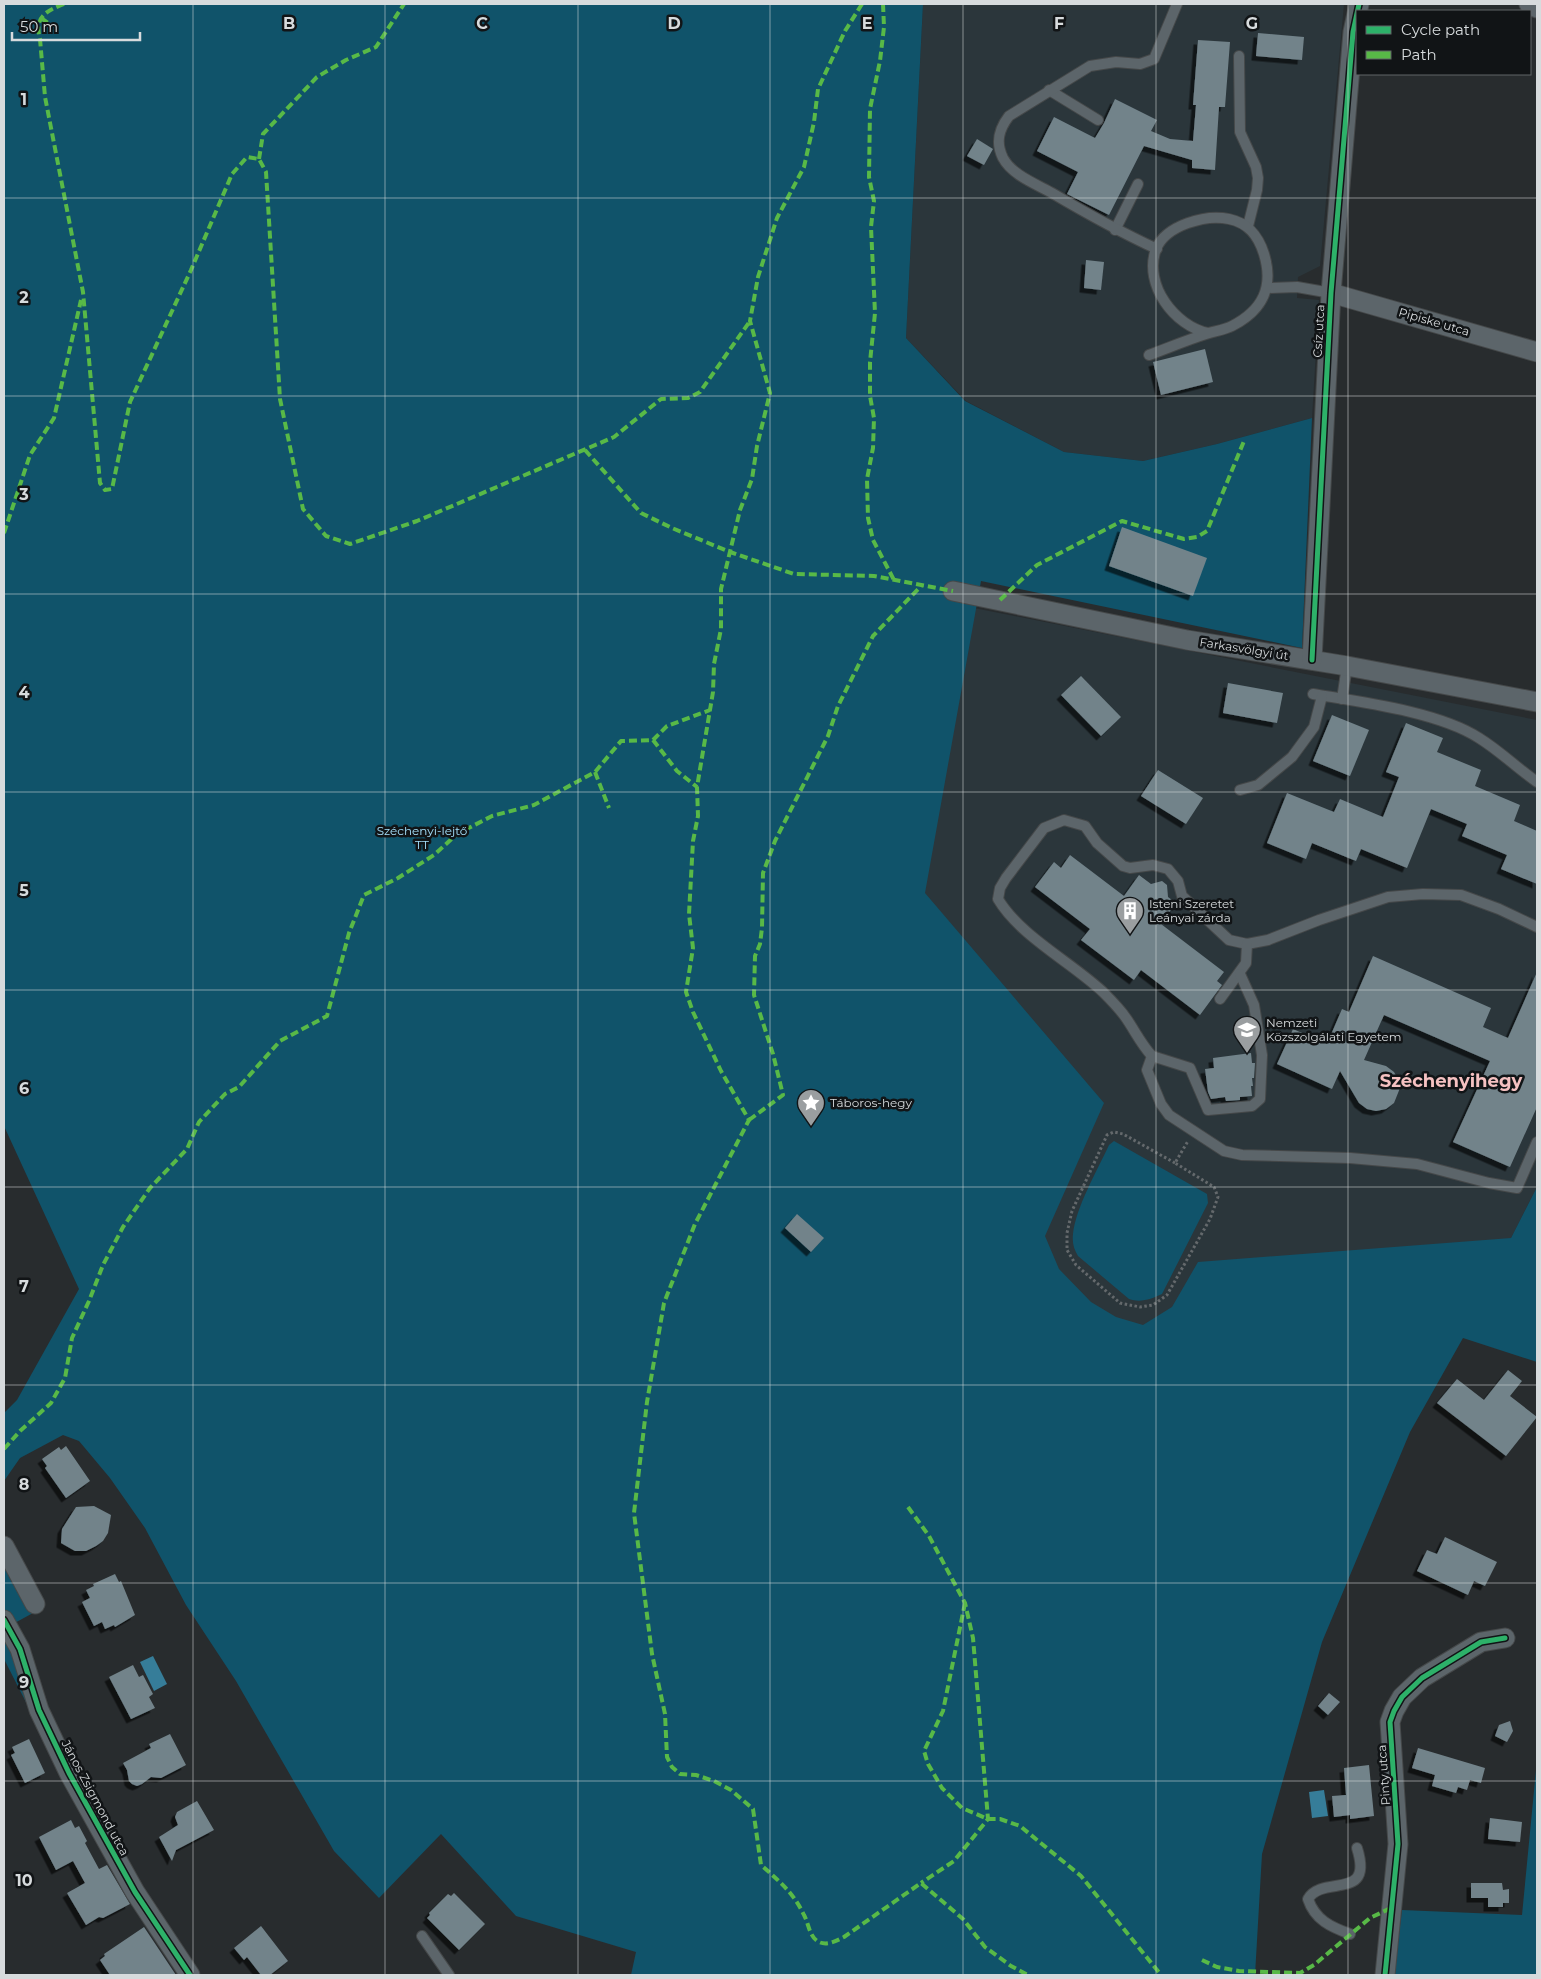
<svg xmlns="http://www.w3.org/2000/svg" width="1541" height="1979" font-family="Montserrat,sans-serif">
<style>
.built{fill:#2b363b}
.green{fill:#10536a}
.water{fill:#367d99}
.building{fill:#72838a;filter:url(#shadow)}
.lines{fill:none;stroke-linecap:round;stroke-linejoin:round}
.service-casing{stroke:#454849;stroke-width:12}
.minor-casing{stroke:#454849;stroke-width:21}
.path{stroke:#64696c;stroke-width:3;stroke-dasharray:2.5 2.5;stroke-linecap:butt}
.service{stroke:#5c656a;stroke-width:10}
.minor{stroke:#5c656a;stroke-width:19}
.quiet{stroke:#58b947;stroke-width:4;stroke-dasharray:8 4;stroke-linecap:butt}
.cycleway-casing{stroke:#111416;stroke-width:8}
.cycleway{stroke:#2db169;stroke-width:5}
.grid{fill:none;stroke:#d7dbdd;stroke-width:1;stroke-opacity:0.55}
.labels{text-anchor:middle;stroke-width:5;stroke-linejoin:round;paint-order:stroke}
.street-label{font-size:12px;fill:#d7dbdd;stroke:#111416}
.park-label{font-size:12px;fill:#a4e0fc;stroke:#111416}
.poi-label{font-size:12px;fill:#d7dbdd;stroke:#111416;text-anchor:start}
.district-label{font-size:18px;font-weight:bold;fill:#f5c1c1;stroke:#111416}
.grid-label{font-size:16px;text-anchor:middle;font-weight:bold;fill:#d7dbdd;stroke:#111416;stroke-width:5;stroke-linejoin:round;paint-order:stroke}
</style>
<defs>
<filter id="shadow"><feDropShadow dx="-4.5" dy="4.5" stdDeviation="0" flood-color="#0009"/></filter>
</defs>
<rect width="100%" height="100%" fill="#282c2e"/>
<g class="built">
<polygon points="923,4 1344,4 1320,266 1298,277 1297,298 1319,300 1312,418 1217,444 1143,461 1064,452 966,401 906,338"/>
<polygon points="974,608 1537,720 1537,1187 1511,1238 1095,1376 880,932"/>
</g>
<g class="green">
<polygon points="4,4 923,4 906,338 965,401 1064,452 1143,461 1217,444 1312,418 1302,648 981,581 925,893 1104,1103 1045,1236 1059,1269 1091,1302 1116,1317 1143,1325 1172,1307 1198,1262 1511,1238 1537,1187 1537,1362 1463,1338 1410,1432 1322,1642 1262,1854 1255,1975 631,1975 636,1952 516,1916 441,1834 379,1898 334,1851 236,1681 186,1605 145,1528 110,1478 79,1441 63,1435 20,1458 4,1481 4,1413 17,1400 79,1289 4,1126"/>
<path d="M 1114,1141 L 1207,1194 L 1208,1203 L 1162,1294 C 1151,1299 1141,1303 1129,1299 L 1078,1256 C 1074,1249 1072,1243 1073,1234 C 1076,1207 1097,1171 1109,1145 Z"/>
<polygon points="4,1557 33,1613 11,1625 4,1615"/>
<polygon points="4,1625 35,1720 4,1659"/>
<polygon points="1537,1760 1537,1975 1394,1975 1402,1910 1522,1915"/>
</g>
<g class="water">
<polygon points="153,1656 167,1684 154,1691 140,1662"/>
<polygon points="1324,1790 1328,1816 1312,1818 1309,1792"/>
</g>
<g class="building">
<polygon points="1258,33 1304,37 1302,60 1256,56"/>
<polygon points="1198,40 1230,42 1225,107 1219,107 1215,170 1192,168 1192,160 1144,146 1109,215 1067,194 1078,172 1037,151 1054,117 1095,138 1104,123 1115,99 1157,120 1151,131 1170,139 1193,141 1196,105 1193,105"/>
<polygon points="977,139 993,149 984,165 967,156"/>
<polygon points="1086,260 1104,262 1101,290 1084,288"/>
<polygon points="1205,349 1213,382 1161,395 1153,362"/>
<polygon points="1122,527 1207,558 1193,596 1109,566"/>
<polygon points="1081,676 1121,717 1101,736 1061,695"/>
<polygon points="1228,683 1283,693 1277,723 1223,713"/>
<polygon points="1332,715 1369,730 1350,776 1313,761"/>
<polygon points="1406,723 1443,738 1437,752 1481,770 1475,786 1520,805 1514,821 1537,831 1537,884 1501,869 1507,855 1462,836 1467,824 1431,809 1407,868 1361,849 1356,861 1312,843 1306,859 1267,843 1287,793 1334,812 1340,799 1383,817 1399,777 1386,772"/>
<polygon points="1158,770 1203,798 1186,824 1141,796"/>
<polygon points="1070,855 1124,896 1139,875 1151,884 1162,881 1167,885 1168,897 1176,903 1161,924 1224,972 1217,981 1222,985 1200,1015 1141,970 1134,980 1081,940 1090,929 1035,887 1054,862 1061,868"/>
<polygon points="1373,956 1491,1008 1483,1027 1508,1038 1537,972 1537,1107 1510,1167 1453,1142 1490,1061 1384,1015 1364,1060 1386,1066 1394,1072 1398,1079 1400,1088 1394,1103 1386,1109 1376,1111 1367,1109 1359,1103 1340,1071 1332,1089 1277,1064 1293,1029 1327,1044 1342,1009 1349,1012"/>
<polygon points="1251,1053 1252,1063 1255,1063 1254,1078 1252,1078 1253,1086 1251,1086 1252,1096 1240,1097 1240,1100 1226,1101 1225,1097 1211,1099 1208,1092 1205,1069 1214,1068 1213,1058"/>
<polygon points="797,1214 824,1238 811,1252 785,1228"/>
<polygon points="1508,1370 1522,1381 1510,1396 1537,1417 1506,1456 1437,1403 1457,1379 1484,1400"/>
<polygon points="66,1446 90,1481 66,1498 45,1468 47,1466 42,1459 59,1447 61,1450"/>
<polygon points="94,1506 111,1515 108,1533 103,1541 96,1546 86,1551 75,1551 61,1543 62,1529 76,1507"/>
<polygon points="1445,1537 1497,1562 1485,1586 1474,1581 1468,1595 1417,1571 1427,1550 1437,1554"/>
<polygon points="115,1574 119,1582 121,1581 135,1615 115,1627 114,1625 105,1629 102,1622 94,1626 82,1602 90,1598 86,1590 94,1586 93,1584"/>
<polygon points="133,1665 139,1677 143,1675 153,1694 149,1697 155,1708 131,1719 109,1677"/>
<polygon points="1329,1693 1340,1702 1328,1715 1318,1706"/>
<polygon points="1510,1721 1513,1731 1507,1742 1495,1736 1499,1725"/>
<polygon points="170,1734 186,1765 161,1778 151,1777 142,1784 137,1786 132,1784 129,1781 127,1770 123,1763 151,1748 149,1744"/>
<polygon points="29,1739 45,1773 25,1783 11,1755 15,1753 12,1747"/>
<polygon points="1418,1748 1485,1768 1481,1783 1470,1780 1467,1790 1458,1787 1456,1793 1432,1786 1435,1775 1412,1768"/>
<polygon points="1369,1765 1374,1816 1350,1819 1350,1815 1334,1817 1332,1796 1346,1795 1344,1768"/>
<polygon points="197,1801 214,1830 176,1850 172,1861 159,1837 178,1825 175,1817 177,1812"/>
<polygon points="1490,1818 1522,1822 1520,1842 1488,1839"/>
<polygon points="71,1820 75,1828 79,1826 87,1841 85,1843 99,1869 107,1865 130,1904 103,1918 99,1917 86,1925 67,1893 85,1883 73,1861 56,1870 39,1837"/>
<polygon points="1471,1883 1502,1883 1503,1890 1509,1889 1509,1903 1503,1903 1503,1907 1488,1907 1488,1898 1471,1898"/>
<polygon points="454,1893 485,1924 459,1950 427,1918 430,1915 429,1913 448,1894 451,1896"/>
<polygon points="261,1926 288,1961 270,1975 261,1975 247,1957 244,1960 234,1948"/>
<polygon points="144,1927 176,1975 110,1975 100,1960 105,1956 104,1954"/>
</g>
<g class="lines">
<defs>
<g id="service">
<polyline points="1239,56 1240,132 1256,167 1258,178 1257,190 1248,226"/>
<polyline points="1049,90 1098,120"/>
<polyline points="1115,230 1138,184"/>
<path d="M 1157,249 C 1120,232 1086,213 1052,193 C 1036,184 1012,175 1003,158 C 995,142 999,129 1009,116 L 1090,66 L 1116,62 L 1140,64 L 1154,59 L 1177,4"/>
<polyline points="1267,288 1297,287 1331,293"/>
<path d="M 1149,355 C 1168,348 1187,340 1206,334 C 1215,331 1224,330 1232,326 C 1263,310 1274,287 1264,254 C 1258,235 1248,223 1229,219 C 1206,214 1166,225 1156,249 C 1143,285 1175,326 1208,333"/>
<path d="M 1313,694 C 1361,702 1439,712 1479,738 C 1500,751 1517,768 1537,782"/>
<polyline points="1342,699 1347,666"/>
<polyline points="1240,790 1258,785 1292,757 1314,727 1322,696"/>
<path d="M 1537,927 L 1499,909 L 1461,895 L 1423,894 L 1388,897 L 1319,920 L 1268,940 L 1247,944 L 1229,940 L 1182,896 L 1178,881 L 1168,869 L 1153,865 L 1130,868 L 1123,866 L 1097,843 L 1085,826 L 1064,820 L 1044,828 L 1006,878 L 1000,888 L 998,899 C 1020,936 1071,962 1103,992 C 1111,1000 1120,1009 1126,1018 C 1135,1031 1141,1044 1152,1056 L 1147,1070 L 1161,1104 L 1169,1115 L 1224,1151 L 1242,1155 L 1350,1158 L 1417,1164 L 1489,1183 L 1517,1188 L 1537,1142"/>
<polyline points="1220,999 1246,963 1247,944"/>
<polyline points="1152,1056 1190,1068 1208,1110 1252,1106 1260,1099 1262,1055 1254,1005 1240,974"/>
<path d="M 1350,1934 C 1331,1927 1315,1920 1308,1899 C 1323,1874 1374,1902 1357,1848"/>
<polyline points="422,1936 449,1975"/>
</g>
<g id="minor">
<polyline points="1529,4 1537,8"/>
<polyline points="1331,293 1537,352"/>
<polyline points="953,591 1187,640 1347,666 1537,702"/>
<polyline points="1312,660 1331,293 1353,32 1359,4"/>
<polyline points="4,1546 35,1604"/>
<polyline points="4,1620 20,1649 39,1710 69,1773 135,1892 190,1975"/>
<polyline points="1385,1975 1398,1844 1390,1722 1394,1711 1402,1697 1422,1678 1481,1642 1505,1638"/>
</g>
</defs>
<use href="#service" class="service-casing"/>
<use href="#minor" class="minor-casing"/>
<polyline class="path" points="1175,1163 1123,1134 1114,1132 1107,1135 1072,1211 1067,1233 1067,1250 1076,1265 1120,1303 1140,1307 1153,1305 1167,1295 1210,1219 1218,1197 1214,1187 1175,1163 1188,1141"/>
<use href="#service" class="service"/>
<use href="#minor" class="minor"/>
<g class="quiet">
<path d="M 64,4 C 46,11 34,17 40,39 L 45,97 L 83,292 L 100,483 L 105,490 L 112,489 L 130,402 L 191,270 L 232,174 L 247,157 L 259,159 L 266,172 L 280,399 L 303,509 L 326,536 L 350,544 L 417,521 L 614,437 L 661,399 L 688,398 L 700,392 L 750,321"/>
<path d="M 862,4 L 845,31 L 818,89 L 814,122 L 804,167 L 777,218 L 758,277 L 750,321 L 770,393 L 757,446 L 752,479 L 740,510 L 721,589 L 721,629 L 714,664 L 713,692 L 697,787 L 698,816 L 693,841 L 689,914 L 693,948 L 686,992 L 693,1012 L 721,1071 L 749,1120 L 695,1224 L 664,1303 L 647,1402 L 634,1513 L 652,1654 L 665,1714 L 667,1757 L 672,1767 L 680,1774 L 696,1775 L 714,1781 L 731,1790 L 753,1809 L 761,1865 C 779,1881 793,1892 804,1915 C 809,1924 809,1937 819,1942 C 827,1946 836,1941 844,1937 L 921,1883 L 963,1919 L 985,1947 L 1011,1966 L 1028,1975"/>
<polyline points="883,4 884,27 880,61 870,109 869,177 874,201 871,227 875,313 870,362 870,396 874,418 873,448 867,479 868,518 873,540 894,580"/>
<polyline points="41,18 51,25"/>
<polyline points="259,159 263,134 317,77 346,60 376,47 404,4"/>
<polyline points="585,450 641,513 672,528 730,552 794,574 874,576 953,591"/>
<polyline points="4,533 30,455 54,418 81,300"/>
<polyline points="1000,600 1037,565 1122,521 1184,539 1197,537 1207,531 1244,441"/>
<polyline points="653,740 677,771 697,787"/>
<polyline points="595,772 609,808"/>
<polyline points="749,1120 783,1095 773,1054 754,995 755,956 760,944 762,928 763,873 775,841 828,736 838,706 873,636 922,585"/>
<polyline points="4,1449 20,1431 51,1403 65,1378 72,1338 89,1301 103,1265 123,1227 150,1188 187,1149 199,1122 225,1094 239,1087 280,1041 327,1016 349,933 364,895 398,878 434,855 457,834 492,816 534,805 595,772 621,741 653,740 667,726 710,710"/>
<polyline points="908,1507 929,1536 965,1603 973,1638 988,1819 954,1861 921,1883"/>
<polyline points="965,1603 943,1711 924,1751 928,1764 942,1788 962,1808 988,1819 1000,1819 1020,1826 1081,1876 1161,1975"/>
<polyline points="1202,1960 1217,1967 1239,1971 1300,1973 1314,1965 1370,1918 1393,1907"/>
</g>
<defs>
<g id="cycleway">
<polyline points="1312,660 1331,293 1353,32 1359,4"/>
<polyline points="4,1620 20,1649 39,1710 69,1773 135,1892 190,1975"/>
<polyline points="1385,1975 1398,1844 1390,1722 1394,1711 1402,1697 1422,1678 1481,1642 1505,1638"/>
</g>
</defs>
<use href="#cycleway" class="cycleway-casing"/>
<use href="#cycleway" class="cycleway"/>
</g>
<path class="grid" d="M 193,4 L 193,1975M 385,4 L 385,1975M 578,4 L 578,1975M 770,4 L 770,1975M 963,4 L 963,1975M 1156,4 L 1156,1975M 1348,4 L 1348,1975M 4,198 L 1537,198M 4,396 L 1537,396M 4,594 L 1537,594M 4,792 L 1537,792M 4,990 L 1537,990M 4,1187 L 1537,1187M 4,1385 L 1537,1385M 4,1583 L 1537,1583M 4,1781 L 1537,1781"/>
<defs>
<symbol id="building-pin" viewBox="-11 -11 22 30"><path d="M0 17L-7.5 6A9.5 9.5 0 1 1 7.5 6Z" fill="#9a9ea0" stroke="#111416"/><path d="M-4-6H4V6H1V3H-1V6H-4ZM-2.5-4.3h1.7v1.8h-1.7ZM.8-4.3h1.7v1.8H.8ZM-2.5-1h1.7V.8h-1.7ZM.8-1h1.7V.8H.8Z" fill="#fff"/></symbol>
<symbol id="university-pin" viewBox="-11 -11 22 30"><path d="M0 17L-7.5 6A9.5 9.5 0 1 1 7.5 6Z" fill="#9a9ea0" stroke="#111416"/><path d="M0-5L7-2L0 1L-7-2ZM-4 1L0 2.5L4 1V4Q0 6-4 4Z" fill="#fff"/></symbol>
<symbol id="sight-pin" viewBox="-11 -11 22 30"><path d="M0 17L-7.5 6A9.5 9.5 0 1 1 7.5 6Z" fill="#9a9ea0" stroke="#111416"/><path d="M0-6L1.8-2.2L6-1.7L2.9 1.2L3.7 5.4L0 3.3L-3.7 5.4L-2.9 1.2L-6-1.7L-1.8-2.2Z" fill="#fff"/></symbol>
</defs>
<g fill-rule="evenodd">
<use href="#building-pin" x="1114" y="895" width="32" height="43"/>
<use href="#university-pin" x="1231" y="1014" width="32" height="43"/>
<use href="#sight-pin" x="795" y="1087" width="32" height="43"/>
</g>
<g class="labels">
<g class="street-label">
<text transform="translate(1434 322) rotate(16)" y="4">Pipiske utca</text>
<text transform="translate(1319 331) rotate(-87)" y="4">Csíz utca</text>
<text transform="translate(1244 649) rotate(9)" y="4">Farkasvölgyi út</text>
<text transform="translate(1384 1775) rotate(-94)" y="4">Pinty utca</text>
<text transform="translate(95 1798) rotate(62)" y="4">János Zsigmond utca</text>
</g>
<g class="park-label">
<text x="422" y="835">Széchenyi-lejtő<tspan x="422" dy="14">TT</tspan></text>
</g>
<g class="poi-label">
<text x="1149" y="908">Isteni Szeretet<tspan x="1149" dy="14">Leányai zárda</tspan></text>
<text x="1266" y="1027">Nemzeti<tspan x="1266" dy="14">Közszolgálati Egyetem</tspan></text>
<text x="830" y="1107">Táboros-hegy</text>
</g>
<g class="district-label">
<text x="1451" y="1087">Széchenyihegy</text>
</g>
</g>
<g class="grid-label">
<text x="289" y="29">B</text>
<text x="482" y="29">C</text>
<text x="674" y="29">D</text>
<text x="867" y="29">E</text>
<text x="1059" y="29">F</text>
<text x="1252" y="29">G</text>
<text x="24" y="105">1</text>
<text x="24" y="303">2</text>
<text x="24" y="500">3</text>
<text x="24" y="698">4</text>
<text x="24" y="896">5</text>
<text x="24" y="1094">6</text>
<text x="24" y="1292">7</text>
<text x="24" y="1490">8</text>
<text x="24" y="1688">9</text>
<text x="24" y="1886">10</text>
</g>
<rect width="1541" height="1979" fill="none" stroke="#d7dbdd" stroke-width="10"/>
<rect x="1356" y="10" width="175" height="65" fill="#111416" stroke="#606466"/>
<rect x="1366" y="26" width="25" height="8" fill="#2db169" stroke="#606466"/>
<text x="1401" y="35" font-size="15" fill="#d7dbdd">Cycle path</text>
<rect x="1366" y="51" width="25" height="8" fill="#58b947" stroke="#606466"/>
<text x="1401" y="60" font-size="15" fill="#d7dbdd">Path</text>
<path d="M12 32v8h128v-8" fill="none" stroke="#d7dbdd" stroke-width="2.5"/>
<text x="20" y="32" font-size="15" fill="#d7dbdd" stroke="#111416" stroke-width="4" paint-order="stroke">50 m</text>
</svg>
